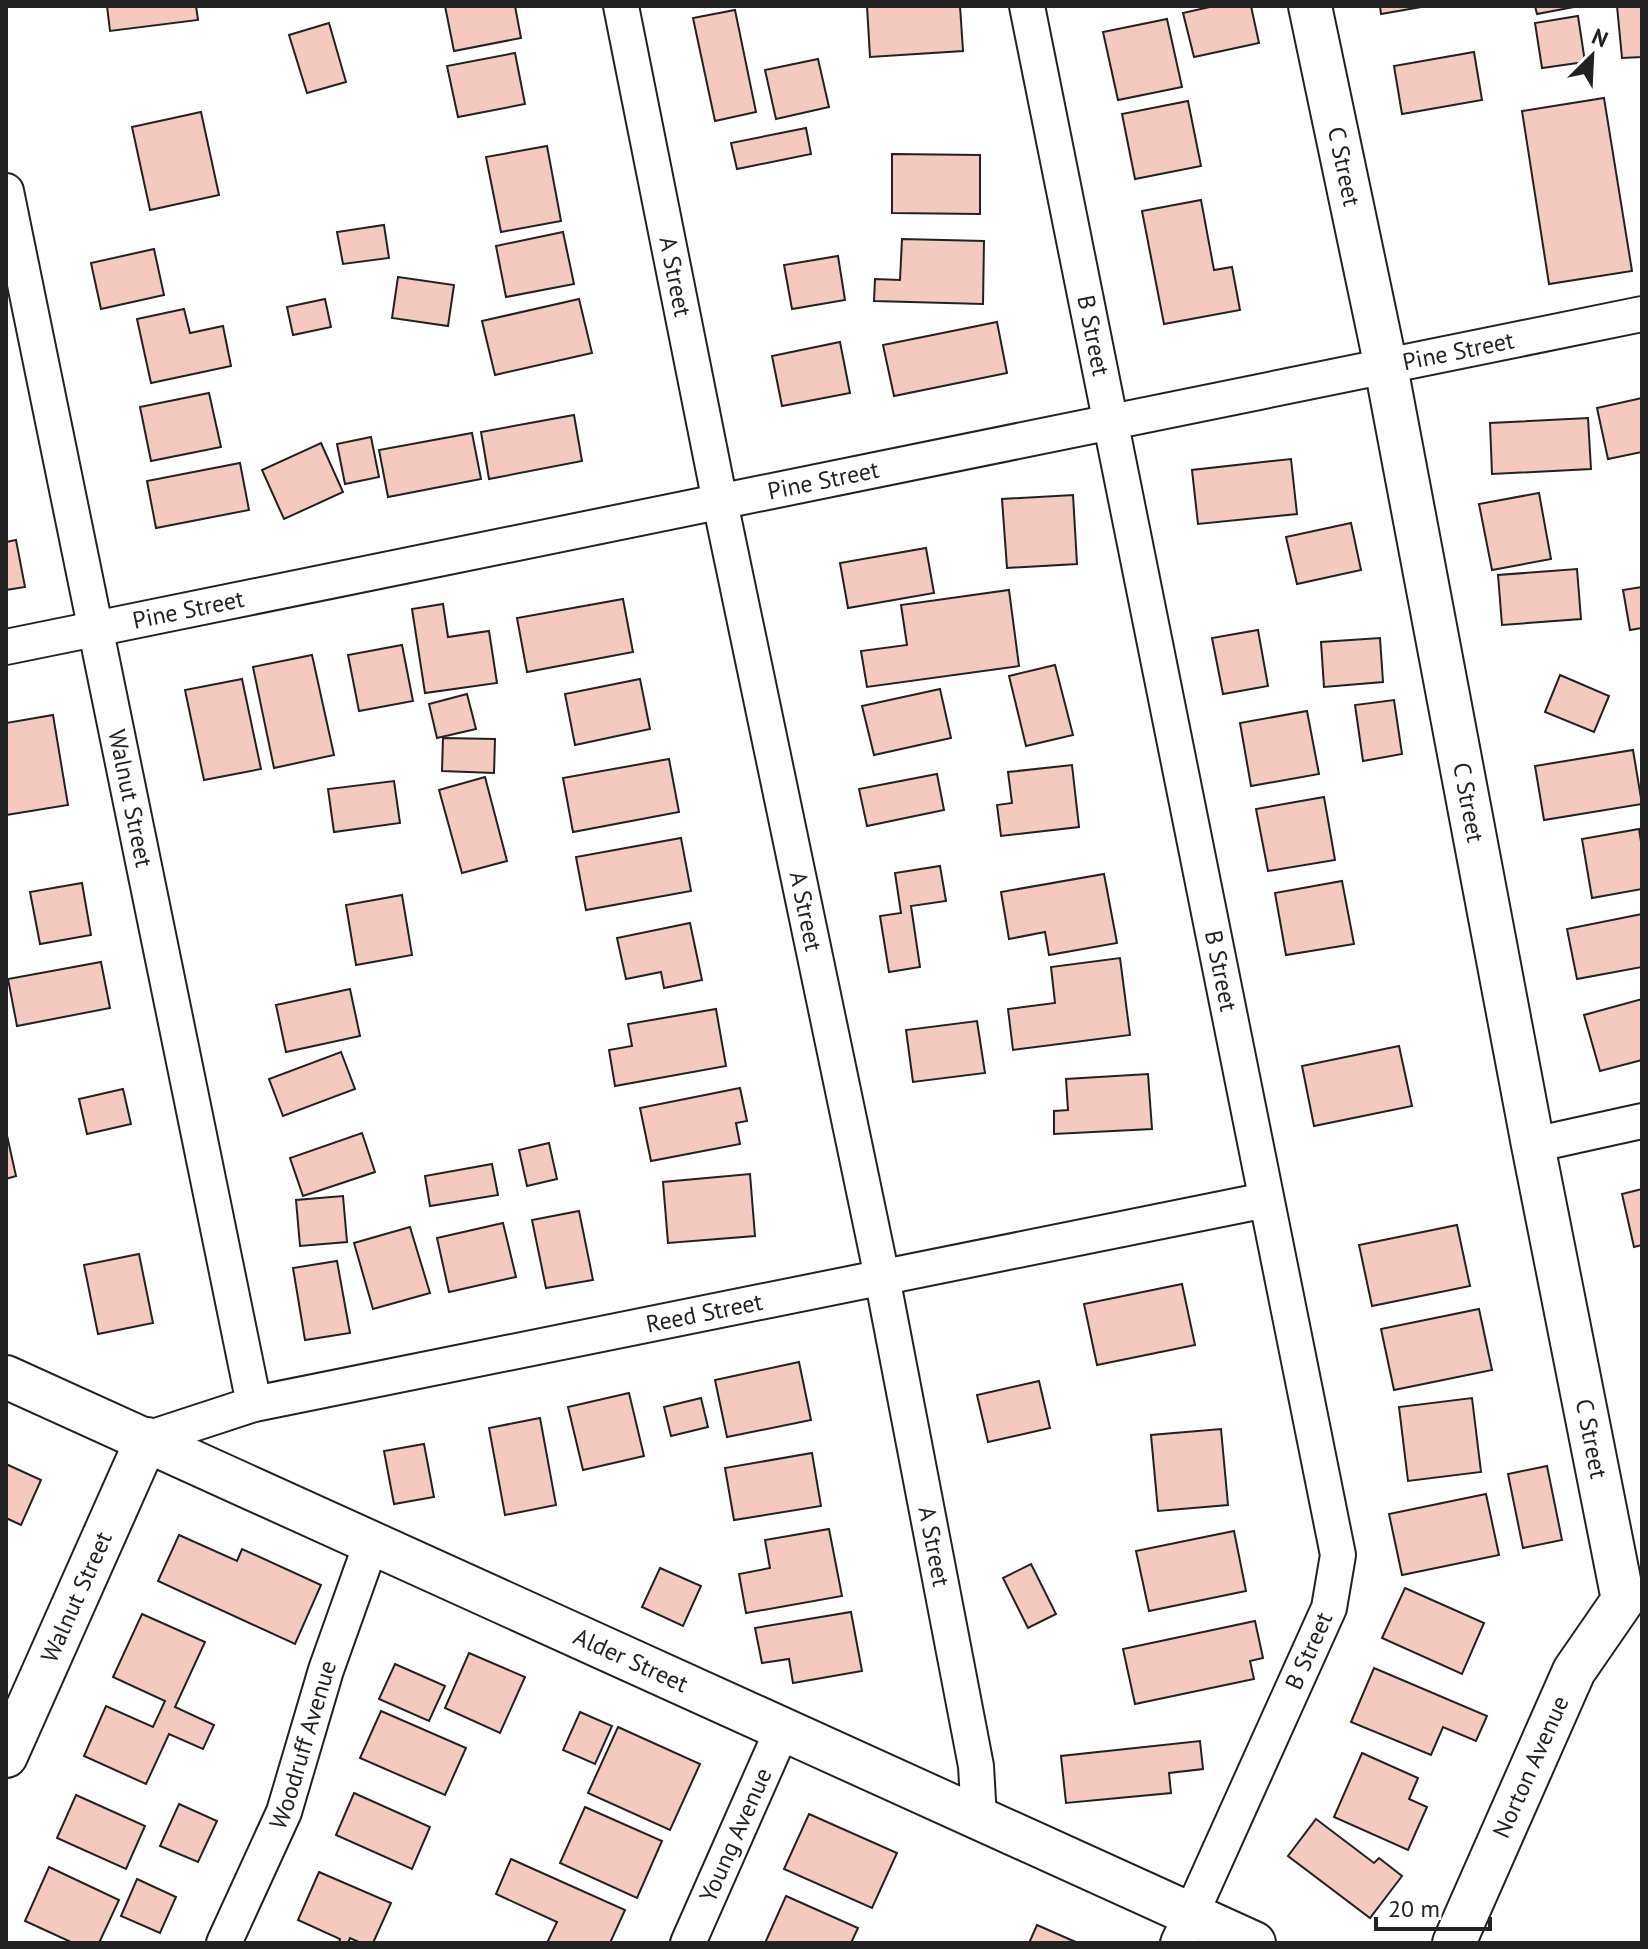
<svg xmlns="http://www.w3.org/2000/svg" width="1648" height="1949" font-family="'PT Sans',sans-serif">
<style>
.building{fill:#f3c9c0;stroke:#222;stroke-width:2}
.lines{fill:none;stroke-linecap:round;stroke-linejoin:round}
.minor-casing{stroke:#222;stroke-width:38}
.tertiary-casing{stroke:#222;stroke-width:46}
.minor{stroke:#fff;stroke-width:34}
.tertiary{stroke:#fff;stroke-width:42}
.labels{text-anchor:middle;stroke-width:6;stroke-linejoin:round;paint-order:stroke}
.street-label{font-size:24px;fill:#222;stroke:#fff}
</style>
<rect width="100%" height="100%" fill="#fff"/>
<g class="building">
<polygon points="107,6 196,6 198,20 110,31"/>
<polygon points="445,6 515,6 521,38 454,51"/>
<polygon points="867,6 960,6 963,51 870,57"/>
<polygon points="1214,6 1251,6 1259,43 1194,57 1183,13"/>
<polygon points="1380,6 1427,6 1381,14"/>
<polygon points="1535,6 1579,6 1537,14"/>
<polygon points="1617,6 1642,6 1642,57 1622,58"/>
<polygon points="735,10 756,112 715,121 693,18"/>
<polygon points="1578,16 1585,62 1542,68 1535,23"/>
<polygon points="1167,19 1182,87 1118,100 1103,32"/>
<polygon points="329,23 346,82 307,93 289,35"/>
<polygon points="1474,52 1482,100 1402,114 1394,66"/>
<polygon points="515,53 525,104 458,117 447,66"/>
<polygon points="818,59 829,107 776,119 765,70"/>
<polygon points="1604,98 1632,271 1549,284 1522,111"/>
<polygon points="1188,101 1201,166 1135,179 1122,114"/>
<polygon points="201,112 219,195 150,210 132,127"/>
<polygon points="806,128 811,154 737,169 731,143"/>
<polygon points="547,146 561,221 501,232 486,157"/>
<polygon points="892,154 980,155 980,214 892,213"/>
<polygon points="1201,200 1214,270 1232,267 1240,310 1164,324 1142,211"/>
<polygon points="384,225 389,258 343,264 337,232"/>
<polygon points="563,232 574,284 506,297 496,246"/>
<polygon points="902,239 984,241 983,304 874,301 875,279 900,280"/>
<polygon points="154,249 164,295 101,309 91,263"/>
<polygon points="838,256 845,300 792,309 784,265"/>
<polygon points="398,277 454,285 448,326 392,318"/>
<polygon points="325,299 331,327 293,335 287,307"/>
<polygon points="579,299 592,353 495,375 482,321"/>
<polygon points="184,309 190,333 223,326 231,366 151,383 137,319"/>
<polygon points="997,322 1007,373 894,396 883,345"/>
<polygon points="840,342 850,393 782,406 772,356"/>
<polygon points="209,393 221,447 151,461 140,407"/>
<polygon points="1642,398 1642,452 1608,459 1597,408"/>
<polygon points="574,415 582,461 489,479 481,432"/>
<polygon points="1588,418 1591,469 1492,474 1490,423"/>
<polygon points="472,433 481,479 388,497 379,450"/>
<polygon points="371,437 379,477 345,484 337,444"/>
<polygon points="321,443 343,492 284,519 262,470"/>
<polygon points="1291,459 1297,514 1198,524 1192,470"/>
<polygon points="240,463 249,510 156,528 147,481"/>
<polygon points="1539,493 1551,559 1492,570 1479,504"/>
<polygon points="1073,495 1077,564 1007,568 1002,499"/>
<polygon points="1351,523 1361,570 1297,584 1286,537"/>
<polygon points="16,540 25,587 6,590 6,542"/>
<polygon points="926,548 934,593 848,608 840,563"/>
<polygon points="1577,569 1581,619 1502,625 1498,575"/>
<polygon points="1642,587 1642,628 1630,630 1623,590"/>
<polygon points="1009,590 1019,666 867,687 861,651 907,645 901,605"/>
<polygon points="623,599 633,652 527,672 517,618"/>
<polygon points="443,604 448,637 489,631 497,683 425,693 412,609"/>
<polygon points="1258,630 1268,686 1223,694 1212,638"/>
<polygon points="1380,638 1383,682 1324,687 1321,642"/>
<polygon points="402,645 413,701 359,711 348,655"/>
<polygon points="312,655 334,755 274,768 253,667"/>
<polygon points="1055,665 1073,735 1026,746 1009,676"/>
<polygon points="1560,675 1609,696 1594,732 1545,712"/>
<polygon points="242,679 261,769 204,780 185,690"/>
<polygon points="640,679 650,729 575,745 565,694"/>
<polygon points="940,689 951,738 874,755 862,706"/>
<polygon points="467,694 476,729 437,738 429,704"/>
<polygon points="1394,700 1402,754 1363,761 1355,705"/>
<polygon points="1307,711 1319,774 1251,786 1240,723"/>
<polygon points="53,715 68,805 6,815 6,723"/>
<polygon points="443,738 495,739 494,773 442,771"/>
<polygon points="1633,750 1642,804 1544,820 1535,766"/>
<polygon points="669,759 679,812 573,832 563,778"/>
<polygon points="1072,765 1079,827 1001,836 997,805 1012,803 1008,772"/>
<polygon points="937,774 944,810 867,826 859,789"/>
<polygon points="485,777 507,861 462,873 439,790"/>
<polygon points="394,781 400,823 334,832 328,789"/>
<polygon points="1324,797 1335,860 1268,871 1256,809"/>
<polygon points="1639,829 1642,848 1642,889 1592,898 1582,839"/>
<polygon points="681,838 691,891 586,910 576,857"/>
<polygon points="940,866 946,901 911,906 920,967 889,972 880,916 901,913 895,873"/>
<polygon points="1104,874 1117,943 1049,955 1045,932 1009,939 1001,892"/>
<polygon points="1342,881 1354,944 1286,955 1275,893"/>
<polygon points="82,883 91,935 40,944 30,892"/>
<polygon points="402,895 412,955 356,965 346,905"/>
<polygon points="1642,914 1642,967 1577,979 1567,929"/>
<polygon points="690,923 702,980 664,988 661,972 626,979 617,938"/>
<polygon points="1120,958 1130,1035 1013,1050 1008,1009 1055,1003 1051,967"/>
<polygon points="101,962 110,1008 17,1026 8,979"/>
<polygon points="350,989 360,1036 286,1052 276,1005"/>
<polygon points="1642,999 1642,1060 1600,1071 1584,1015"/>
<polygon points="716,1009 726,1066 615,1086 609,1050 632,1046 628,1024"/>
<polygon points="977,1021 985,1073 913,1082 906,1030"/>
<polygon points="1399,1046 1412,1106 1314,1126 1302,1066"/>
<polygon points="341,1052 355,1089 283,1116 269,1079"/>
<polygon points="1148,1074 1152,1129 1054,1134 1054,1111 1068,1110 1066,1079"/>
<polygon points="740,1088 747,1121 736,1123 740,1144 651,1161 640,1108"/>
<polygon points="123,1089 131,1124 87,1134 79,1099"/>
<polygon points="6,1131 16,1176 6,1179"/>
<polygon points="362,1133 375,1172 303,1196 290,1158"/>
<polygon points="549,1143 557,1179 527,1186 519,1150"/>
<polygon points="492,1164 498,1195 430,1206 425,1176"/>
<polygon points="750,1174 755,1236 668,1243 663,1182"/>
<polygon points="1642,1189 1642,1245 1634,1247 1622,1194"/>
<polygon points="343,1196 347,1242 300,1246 296,1200"/>
<polygon points="579,1211 593,1280 546,1288 532,1220"/>
<polygon points="503,1223 516,1277 449,1292 437,1238"/>
<polygon points="1457,1225 1470,1286 1372,1306 1359,1245"/>
<polygon points="410,1227 430,1293 373,1309 354,1243"/>
<polygon points="139,1254 153,1323 98,1334 84,1265"/>
<polygon points="337,1261 350,1333 305,1340 293,1268"/>
<polygon points="1182,1284 1195,1345 1097,1365 1084,1304"/>
<polygon points="1479,1309 1492,1370 1394,1390 1381,1329"/>
<polygon points="799,1362 811,1420 727,1437 715,1380"/>
<polygon points="1039,1381 1050,1428 988,1442 977,1395"/>
<polygon points="629,1393 644,1456 583,1470 568,1407"/>
<polygon points="701,1398 708,1427 671,1436 664,1407"/>
<polygon points="1472,1398 1481,1472 1408,1481 1399,1407"/>
<polygon points="540,1418 556,1505 505,1515 489,1428"/>
<polygon points="1221,1429 1228,1505 1158,1511 1151,1435"/>
<polygon points="424,1444 434,1497 394,1504 384,1451"/>
<polygon points="812,1453 821,1506 734,1520 725,1468"/>
<polygon points="6,1464 41,1480 21,1525 6,1518"/>
<polygon points="1547,1466 1562,1540 1523,1548 1508,1474"/>
<polygon points="1486,1494 1499,1555 1402,1575 1389,1514"/>
<polygon points="829,1529 842,1596 746,1613 739,1574 770,1568 765,1540"/>
<polygon points="1234,1531 1246,1591 1149,1611 1136,1551"/>
<polygon points="179,1535 237,1561 242,1549 321,1585 295,1644 158,1581"/>
<polygon points="1031,1564 1056,1614 1028,1628 1003,1578"/>
<polygon points="660,1568 701,1586 683,1626 642,1607"/>
<polygon points="1405,1588 1484,1623 1462,1674 1382,1638"/>
<polygon points="851,1612 862,1671 793,1683 789,1659 762,1663 755,1628"/>
<polygon points="142,1614 205,1642 175,1707 214,1725 203,1749 169,1734 146,1784 84,1756 106,1706 153,1727 165,1701 113,1677"/>
<polygon points="1255,1621 1263,1658 1250,1661 1254,1679 1135,1704 1123,1649"/>
<polygon points="469,1653 525,1677 500,1733 445,1708"/>
<polygon points="395,1664 445,1686 429,1721 379,1699"/>
<polygon points="1374,1668 1487,1716 1476,1741 1443,1727 1431,1755 1351,1722"/>
<polygon points="381,1711 466,1748 445,1795 360,1758"/>
<polygon points="580,1712 612,1726 595,1764 563,1750"/>
<polygon points="618,1727 700,1764 670,1830 588,1793"/>
<polygon points="1200,1741 1203,1769 1169,1773 1171,1793 1066,1803 1061,1756"/>
<polygon points="1362,1753 1418,1778 1409,1799 1427,1807 1408,1850 1334,1817"/>
<polygon points="354,1793 430,1827 412,1869 336,1835"/>
<polygon points="76,1795 145,1826 126,1869 57,1838"/>
<polygon points="179,1804 217,1821 198,1862 160,1846"/>
<polygon points="585,1807 662,1841 637,1898 560,1863"/>
<polygon points="809,1814 897,1853 872,1908 784,1869"/>
<polygon points="1316,1819 1374,1863 1379,1858 1402,1876 1370,1918 1288,1856"/>
<polygon points="511,1859 625,1910 610,1943 547,1943 557,1922 496,1894"/>
<polygon points="49,1867 119,1900 99,1943 73,1943 25,1921"/>
<polygon points="319,1872 391,1903 373,1943 361,1943 350,1938 348,1943 339,1943 340,1939 298,1920"/>
<polygon points="137,1879 176,1897 160,1933 121,1916"/>
<polygon points="786,1896 858,1928 851,1943 765,1943"/>
<polygon points="1037,1925 1078,1943 1029,1943"/>
</g>
<g class="lines">
<defs>
<g id="minor">
<path id="s1" d="M 621,6 L 720,502 L 882,1277 L 976,1766 L 979,1818"/>
<path id="s2" d="M 1027,6 L 1338,1555 L 1329,1608 L 1178,1943"/>
<path id="s3" d="M 6,191 L 254,1404"/>
<path id="s4" d="M 6,647 L 1642,314"/>
<polyline points="1533,1145 1642,1121"/>
<path id="s5" d="M 147,1439 L 254,1404 L 1266,1200"/>
<path id="s6" d="M 224,1943 L 284,1812 L 326,1670 L 372,1541"/>
<path id="s7" d="M 688,1943 L 783,1728"/>
</g>
<g id="tertiary">
<path id="s8" d="M 1310,6 L 1386,367 L 1533,1145 L 1623,1600 L 1574,1671 L 1454,1943"/>
<path id="s9" d="M 6,1377 L 1254,1943"/>
<path id="s10" d="M 6,1756 L 147,1439"/>
</g>
</defs>
<use href="#minor" class="minor-casing"/>
<use href="#tertiary" class="tertiary-casing"/>
<use href="#minor" class="minor"/>
<use href="#tertiary" class="tertiary"/>
</g>
<g class="labels">
<g class="street-label">
<text dy="8" stroke="none"><textPath href="#s8" startOffset="164">C Street</textPath></text>
<text dy="8" stroke="none"><textPath href="#s1" startOffset="276">A Street</textPath></text>
<text dy="8" stroke="none"><textPath href="#s2" startOffset="336">B Street</textPath></text>
<text dy="8" stroke="none"><textPath href="#s4" startOffset="1482">Pine Street</textPath></text>
<text dy="8" stroke="none"><textPath href="#s4" startOffset="834">Pine Street</textPath></text>
<text dy="8" stroke="none"><textPath href="#s4" startOffset="186">Pine Street</textPath></text>
<text dy="8" stroke="none"><textPath href="#s3" startOffset="620">Walnut Street</textPath></text>
<text dy="8" stroke="none"><textPath href="#s8" startOffset="812">C Street</textPath></text>
<text dy="8" stroke="none"><textPath href="#s1" startOffset="924">A Street</textPath></text>
<text dy="8" stroke="none"><textPath href="#s2" startOffset="984">B Street</textPath></text>
<text dy="8" stroke="none"><textPath href="#s5" startOffset="572">Reed Street</textPath></text>
<text dy="8" stroke="none"><textPath href="#s8" startOffset="1460">C Street</textPath></text>
<text dy="8" stroke="none"><textPath href="#s1" startOffset="1572">A Street</textPath></text>
<text dy="8" stroke="none"><textPath href="#s10" startOffset="174">Walnut Street</textPath></text>
<text transform="translate(1309 1651) rotate(-66)" y="8">B Street</text>
<text dy="8" stroke="none"><textPath href="#s9" startOffset="686">Alder Street</textPath></text>
<text dy="8" stroke="none"><textPath href="#s6" startOffset="214">Woodruff Avenue</textPath></text>
<text transform="translate(1531 1767) rotate(-66)" y="8">Norton Avenue</text>
<text dy="8" stroke="none"><textPath href="#s7" startOffset="118">Young Avenue</textPath></text>
</g>
</g>
<rect width="1648" height="1949" fill="none" stroke="#222222" stroke-width="16"/>
<g transform="translate(1592 56) rotate(24)" stroke="#ffffff" stroke-width="6" paint-order="stroke">
<path d="M0-6L14 30L0 20L-14 30Z" fill="#222222"/>
<text y="-12" font-size="22" font-weight="bold" text-anchor="middle" fill="#222222">N</text>
</g>
<path d="M1376 1917v12h114v-12" fill="none" stroke="#222222" stroke-width="4"/>
<text x="1388" y="1917" font-size="24" fill="#222222" stroke="#ffffff" stroke-width="6" paint-order="stroke">20 m</text>
</svg>
